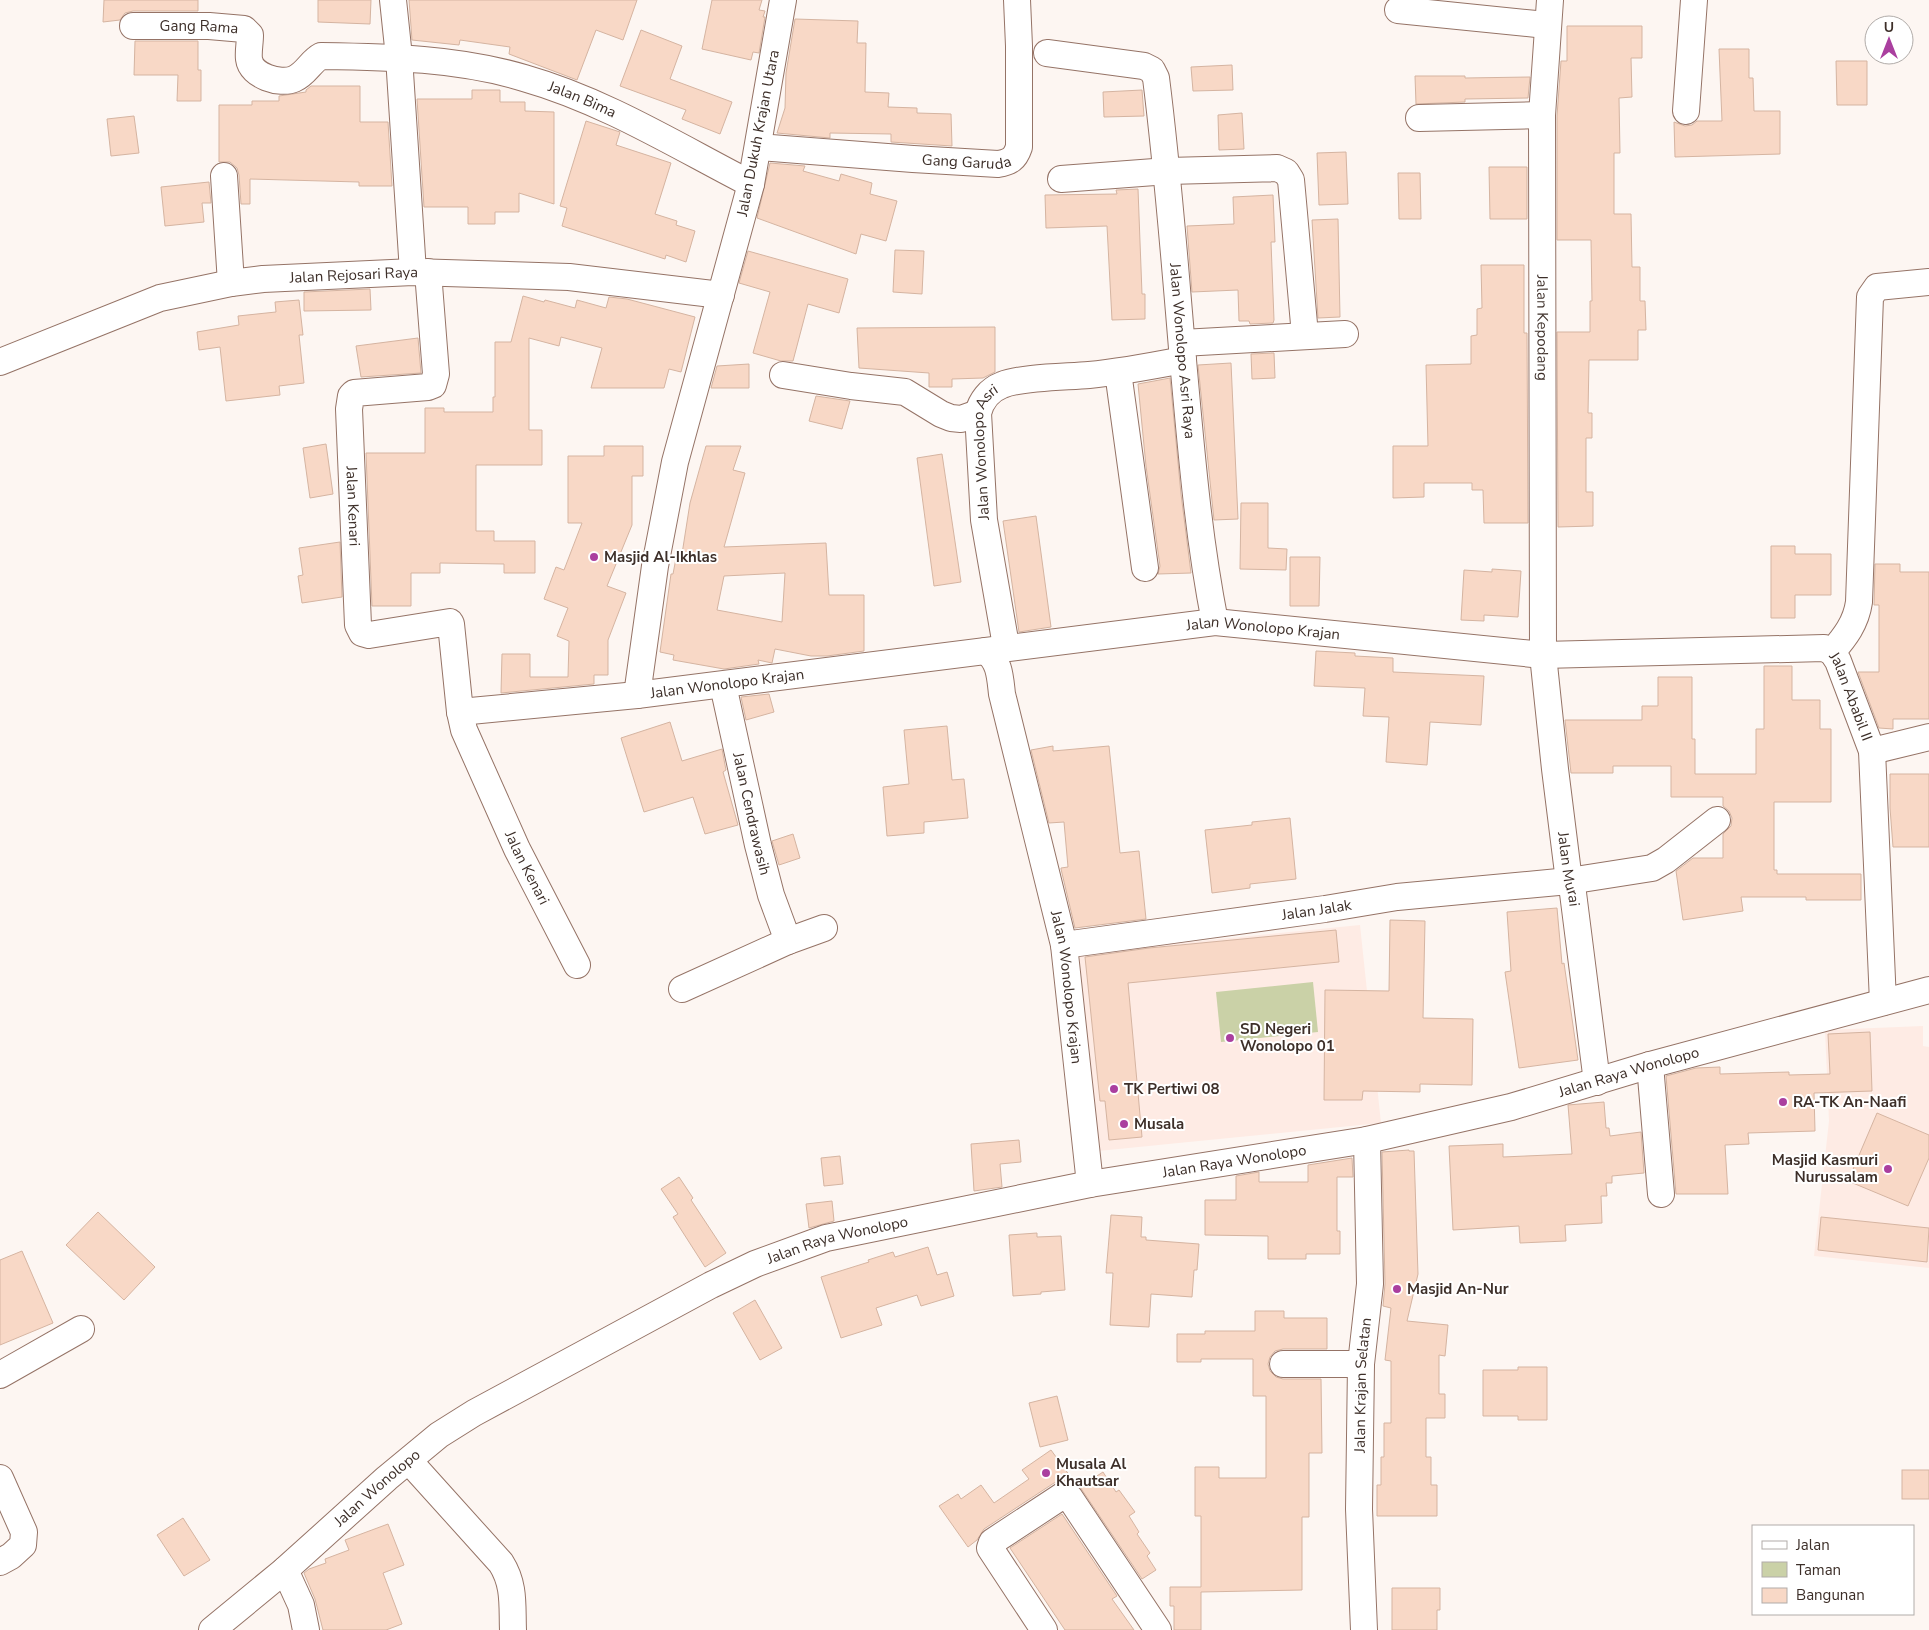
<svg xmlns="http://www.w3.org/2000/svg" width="1929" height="1630" font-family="'Nunito Sans',sans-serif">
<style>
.built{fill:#feebe4}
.green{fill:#cad1a7}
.building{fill:#f8d8c6;stroke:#d5b4a1;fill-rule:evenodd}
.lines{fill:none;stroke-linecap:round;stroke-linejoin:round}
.street-casing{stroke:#957366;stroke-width:28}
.street{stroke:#fff;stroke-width:26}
.poi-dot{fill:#aa3f9f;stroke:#fff;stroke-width:2}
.labels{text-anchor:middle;stroke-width:4;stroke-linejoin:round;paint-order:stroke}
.street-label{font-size:15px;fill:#3d2f29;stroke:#fff}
.poi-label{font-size:15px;font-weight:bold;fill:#3d2f29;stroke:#fff;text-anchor:start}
</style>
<rect width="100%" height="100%" fill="#fdf6f2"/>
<g class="built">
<polygon points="1360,925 1381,1123 1098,1151 1079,953"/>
<polygon points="1923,1026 1923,1046 1929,1047 1929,1268 1814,1256 1829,1121 1825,1030"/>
</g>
<polygon class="green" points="1313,982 1318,1032 1221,1042 1216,992"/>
<g class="building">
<polygon points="104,0 198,0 198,11 133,11 125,13 120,20 103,22"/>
<polygon points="318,0 371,0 370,24 318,22"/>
<polygon points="409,0 637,0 623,40 596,30 577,80 509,54 510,47 460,40 459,45 412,40"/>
<polygon points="712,0 762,0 759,10 765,11 763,17 765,17 759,53 753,52 751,60 702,49"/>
<polygon points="795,19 858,21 857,43 866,43 865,92 889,93 888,107 917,108 917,113 951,114 952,146 891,142 891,134 830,133 830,138 777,133 785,108 786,73"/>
<polygon points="1567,26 1642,26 1642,58 1631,58 1632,97 1619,98 1620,153 1614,153 1614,214 1631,214 1632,267 1640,267 1640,301 1645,301 1646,330 1638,330 1638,360 1589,360 1588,413 1592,413 1592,438 1586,438 1586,492 1593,492 1593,526 1558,527 1557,332 1590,332 1590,301 1592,301 1591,240 1557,240 1557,116 1561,61 1567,61"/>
<polygon points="641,30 682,46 670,79 732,102 720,134 682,119 686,110 620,86"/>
<polygon points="135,41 198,41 198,70 201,70 201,101 177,101 178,75 134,75"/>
<polygon points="1719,49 1749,49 1749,78 1753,78 1754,111 1780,111 1780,154 1675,157 1674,122 1685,126 1692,125 1697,121 1722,121"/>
<polygon points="1836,61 1867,61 1867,105 1837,105"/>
<polygon points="1232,65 1233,90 1193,91 1191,67"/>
<polygon points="1415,76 1465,76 1465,78 1530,77 1528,98 1465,99 1465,102 1416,104"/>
<polygon points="311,86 360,86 360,122 388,122 392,186 359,186 359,182 250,179 250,204 241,204 239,175 237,168 230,162 219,162 219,105 252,105 252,101 279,101 279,96 306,92 306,90"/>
<polygon points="472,90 500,90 500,102 525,102 525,111 554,112 554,204 519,193 519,212 495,212 495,224 468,224 468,207 424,207 417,99 472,99"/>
<polygon points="1142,90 1144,116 1104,117 1103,92"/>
<polygon points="1242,113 1244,149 1219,150 1218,115"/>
<polygon points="134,116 139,153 111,156 107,119"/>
<polygon points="586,121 620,132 616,145 671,163 655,214 677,221 676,225 695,231 686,262 666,255 665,259 562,226 567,208 560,206"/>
<polygon points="1346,152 1348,204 1319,205 1317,153"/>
<polygon points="770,163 805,166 803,171 839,181 841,174 872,183 870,194 897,201 886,241 861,234 856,254 757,218"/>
<polygon points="1489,167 1527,167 1527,219 1490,219"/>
<polygon points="1398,173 1420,173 1421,219 1399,219"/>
<polygon points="209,182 211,203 202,203 204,222 165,226 161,187"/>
<polygon points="1138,189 1142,294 1145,294 1145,319 1112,320 1107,226 1046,228 1045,195 1117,194 1116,190"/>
<polygon points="1273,195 1275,242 1271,242 1274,320 1273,323 1250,324 1249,321 1239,321 1238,290 1192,292 1187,226 1234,224 1233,197"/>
<polygon points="1338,219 1340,317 1318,318 1312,220"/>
<polygon points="895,250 924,251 922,294 893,292"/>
<polygon points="748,251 848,279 839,313 808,304 793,361 781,361 753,353 770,292 739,283"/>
<polygon points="1481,265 1524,265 1524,333 1527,333 1528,523 1484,523 1483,490 1472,490 1472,483 1424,483 1424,497 1393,498 1393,446 1428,446 1426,365 1471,364 1471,336 1477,335 1477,309 1482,308"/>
<polygon points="370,289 371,310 304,311 304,292"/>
<polygon points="523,296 544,302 545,300 575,308 577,300 606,308 609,297 627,299 695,317 681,372 669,369 664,388 591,388 602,348 561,337 559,346 529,338 529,430 542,430 542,465 476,465 476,531 494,531 494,541 535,541 535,573 504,573 504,564 440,563 440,573 411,573 411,606 372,606 366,453 425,453 425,408 444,408 444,412 493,412 493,397 495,397 495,342 511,342"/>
<polygon points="299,300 303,335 299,335 304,383 279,386 280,395 226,401 220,347 199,350 197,332 239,325 238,316 276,312 275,302"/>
<polygon points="995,327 995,372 983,378 952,379 952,387 929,387 929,373 859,368 857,328"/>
<polygon points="418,338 421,373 361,377 356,346"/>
<polygon points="1274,353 1275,378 1252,379 1251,354"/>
<polygon points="1231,363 1238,519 1214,520 1198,365"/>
<polygon points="749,364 749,388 711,388 717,366"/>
<polygon points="1170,378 1181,494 1191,573 1158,574 1160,566 1146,466 1138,384"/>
<polygon points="816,396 850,401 842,429 809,421"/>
<polygon points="326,444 333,494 310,498 303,448"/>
<polygon points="604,446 643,446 643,476 632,476 632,525 607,586 626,593 608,640 608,675 594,675 594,684 501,693 502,654 530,654 530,677 568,677 569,641 557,636 568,608 544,599 556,567 564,570 582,523 568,523 568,456 604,456"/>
<path d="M 706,446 L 741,446 L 733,470 L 745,473 L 724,547 L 826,543 L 829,595 L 864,595 L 864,651 L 827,656 L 811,656 L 775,649 L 772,663 L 758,660 L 759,664 L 724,669 L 673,660 L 674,655 L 660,652 L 671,574 L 673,574 L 677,553 L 682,554 L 690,503 ZM 785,573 L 782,622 L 717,610 L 724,576 Z"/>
<polygon points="942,454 961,582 934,586 917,458"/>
<polygon points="1241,503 1268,503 1268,548 1287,549 1286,570 1240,569"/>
<polygon points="1036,516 1051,627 1019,632 1003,521"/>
<polygon points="340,542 342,597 302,603 298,576 303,575 299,548"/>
<polygon points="1771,546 1795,546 1795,554 1831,554 1831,595 1795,595 1795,618 1771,618"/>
<polygon points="1290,557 1320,557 1319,606 1290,606"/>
<polygon points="1875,564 1900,564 1900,572 1929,572 1929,719 1893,719 1893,729 1879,728 1858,672 1879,672 1879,605 1874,605"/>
<polygon points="1492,569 1521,571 1518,617 1484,615 1484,621 1461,620 1464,570 1492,572"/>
<polygon points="1316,651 1355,653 1355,656 1393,658 1393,672 1484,676 1481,725 1430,722 1427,765 1386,762 1389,717 1363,716 1365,688 1314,686"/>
<polygon points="1764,666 1792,666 1792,700 1820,700 1820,729 1831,729 1831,802 1774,802 1774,870 1777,870 1777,874 1861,874 1861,900 1806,900 1806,897 1741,897 1743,911 1683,920 1676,871 1693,858 1723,858 1723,834 1731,826 1732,818 1729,811 1723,806 1723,797 1671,797 1671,766 1613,766 1613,773 1571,773 1565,720 1642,720 1642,706 1658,706 1658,677 1692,677 1692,739 1695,739 1695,774 1756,774 1756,729 1764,729"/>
<polygon points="769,694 774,712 746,720 741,697"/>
<polygon points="670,722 682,761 722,749 726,770 723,772 738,825 705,834 693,797 644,812 621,738"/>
<polygon points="947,726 952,780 964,779 968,818 924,822 924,833 887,836 883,787 909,784 904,730"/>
<polygon points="1053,746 1053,751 1109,746 1120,853 1139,851 1146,919 1075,928 1061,869 1061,868 1068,867 1064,822 1049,823 1031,750"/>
<polygon points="1890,774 1929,774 1929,847 1893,847 1890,808"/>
<polygon points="1290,818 1296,879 1250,884 1250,888 1212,893 1205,830 1252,825 1252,822"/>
<polygon points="793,834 800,858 779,865 772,841"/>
<polygon points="1557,908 1562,964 1564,963 1578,1060 1519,1068 1505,972 1511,971 1507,912"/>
<polygon points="1390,920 1425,921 1423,1018 1473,1019 1472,1085 1420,1084 1420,1092 1363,1091 1362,1100 1324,1100 1325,990 1389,991"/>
<polygon points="1336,930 1339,962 1128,983 1142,1137 1109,1140 1105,1101 1100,1101 1085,957 1149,948"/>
<polygon points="1870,1032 1872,1091 1814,1093 1815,1131 1748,1133 1749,1144 1725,1145 1728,1194 1676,1194 1666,1076 1696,1068 1720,1067 1720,1074 1789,1072 1789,1075 1830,1074 1828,1034"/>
<polygon points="1604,1102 1606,1128 1609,1128 1610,1136 1641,1132 1644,1173 1612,1176 1612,1183 1606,1183 1607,1196 1601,1196 1602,1223 1565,1225 1566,1241 1520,1243 1519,1226 1453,1230 1449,1146 1503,1144 1503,1157 1572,1154 1568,1105"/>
<polygon points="1877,1113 1929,1135 1929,1158 1908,1206 1848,1181"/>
<polygon points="1019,1140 1021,1162 1000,1164 1002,1187 974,1191 971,1144"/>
<polygon points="1409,1150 1409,1151 1414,1151 1418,1274 1407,1321 1448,1325 1445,1356 1439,1355 1439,1394 1445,1394 1445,1418 1426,1418 1426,1457 1431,1457 1431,1485 1437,1485 1437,1516 1377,1516 1377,1485 1381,1485 1381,1457 1384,1457 1384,1423 1391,1423 1391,1361 1385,1360 1391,1308 1383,1306 1385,1284 1382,1152"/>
<polygon points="840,1156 843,1184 824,1186 821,1158"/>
<polygon points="1352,1158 1353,1177 1337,1177 1337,1231 1340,1231 1340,1254 1306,1254 1306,1259 1268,1259 1268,1236 1205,1235 1205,1200 1236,1200 1236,1176 1259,1172 1259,1182 1308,1182 1308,1165"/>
<polygon points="679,1177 693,1198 691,1200 726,1253 705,1267 673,1217 678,1214 661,1189"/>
<polygon points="832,1201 834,1221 809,1228 806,1204"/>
<polygon points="98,1212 155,1267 124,1300 66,1245"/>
<polygon points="1111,1215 1142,1217 1141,1237 1146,1237 1146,1240 1199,1244 1197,1270 1194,1270 1192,1297 1151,1294 1149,1327 1110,1325 1113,1273 1106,1273"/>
<polygon points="1821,1217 1929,1228 1927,1262 1818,1250"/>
<polygon points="1037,1233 1037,1237 1061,1236 1065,1290 1041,1292 1041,1294 1013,1296 1009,1235"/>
<polygon points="928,1247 937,1275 947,1272 954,1296 921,1306 917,1295 876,1308 882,1325 841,1338 821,1277 869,1262 868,1260 893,1252 895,1257"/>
<polygon points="22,1251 53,1323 0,1345 0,1260"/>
<polygon points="755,1300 782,1348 760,1360 733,1313"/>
<polygon points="1255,1311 1284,1311 1284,1318 1327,1318 1327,1349 1283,1349 1275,1351 1270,1357 1268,1364 1270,1371 1276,1377 1283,1379 1321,1379 1322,1453 1309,1453 1309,1517 1302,1517 1302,1590 1201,1592 1201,1630 1174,1630 1174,1606 1170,1606 1170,1587 1201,1587 1201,1516 1195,1516 1195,1467 1219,1467 1219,1478 1266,1478 1266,1396 1253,1396 1253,1359 1201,1359 1201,1362 1177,1362 1177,1334 1205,1334 1205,1331 1255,1331"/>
<polygon points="1518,1367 1547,1367 1547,1420 1518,1420 1518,1416 1483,1416 1483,1370 1518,1370"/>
<polygon points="1057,1396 1068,1440 1040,1447 1029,1403"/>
<polygon points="1051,1450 1075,1483 1065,1480 1054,1483 984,1529 977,1540 968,1547 939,1506 958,1494 961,1499 981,1485 994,1503 1029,1479 1022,1470"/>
<rect x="1902" y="1470" width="27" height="29"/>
<polygon points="1103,1472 1116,1492 1119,1490 1135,1512 1129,1516 1139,1532 1137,1534 1150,1553 1147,1556 1156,1570 1142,1579 1080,1487"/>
<polygon points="1062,1514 1117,1596 1112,1599 1134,1630 1065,1630 1010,1548"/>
<polygon points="183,1518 210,1560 184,1576 157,1535"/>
<polygon points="388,1524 404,1565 383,1573 402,1624 386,1630 323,1630 315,1599 304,1573 309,1569 326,1563 325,1559 349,1550 345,1540"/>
<polygon points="1392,1588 1440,1588 1440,1610 1437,1610 1437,1630 1392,1630"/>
</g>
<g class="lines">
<defs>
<g id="street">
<polyline points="393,0 399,57 413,272"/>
<path id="s1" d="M 783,0 L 751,184 L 675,462 L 655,566 L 637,695 L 1215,622 L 1543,655 L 1824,648 L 1832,652 L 1838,661 L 1872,751 L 1883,1002"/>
<path id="s2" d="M 1550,0 L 1542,115 L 1543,655 L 1555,769 L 1569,881 L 1573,893 L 1597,1082"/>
<polyline points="1398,10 1546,25"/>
<path id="s3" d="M 133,26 L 209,26 L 244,29 L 250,35 C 250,43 248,52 249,59 C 251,76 280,85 294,79 C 306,74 311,61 321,56 C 389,57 458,58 524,78 C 605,101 677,146 751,184"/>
<path id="s4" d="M 1047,53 L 1144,66 L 1152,70 L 1156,78 C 1168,172 1175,266 1183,360 C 1191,448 1198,536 1215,622"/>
<polyline points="1686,111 1694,0"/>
<polyline points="1419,118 1542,115"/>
<path id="s5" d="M 759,147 L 913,159 L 998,164 C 1010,162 1015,159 1019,147 L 1019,46 L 1017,0"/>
<polyline points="224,176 231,283"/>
<polyline points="1061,179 1168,171 1277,168 1286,172 1291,180 1305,335"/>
<path id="s6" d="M 428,272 L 436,374 L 433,385 L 428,387 L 354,393 L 351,396 L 349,409 L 358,625 L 362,633 L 369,635 L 450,622 L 451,624 L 460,712 L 637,695"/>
<polyline points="1182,343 1345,334"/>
<path id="s7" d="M 0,362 L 160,298 L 231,283 L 263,279 L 413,272 L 569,277 L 721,295"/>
<polyline points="1118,372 1145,568"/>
<polyline points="783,375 851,386 905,392 941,414 951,418 961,419 978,413"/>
<path id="s8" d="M 1002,648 L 1005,640 L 984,520 L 978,413 C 981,401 989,390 1002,385 C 1021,377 1067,377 1089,375 C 1121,372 1152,366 1183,360"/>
<path id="s9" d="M 986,651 C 1000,662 1000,677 1002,694 L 1064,945 L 1090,1184"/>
<path d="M 1832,652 C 1845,637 1856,623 1859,602 L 1870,297 L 1877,287 L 1929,282"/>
<path id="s10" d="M 723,685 L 758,845 L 771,895 L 788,941"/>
<path id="s11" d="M 460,712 L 464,730 L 517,849 L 577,965"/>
<polyline points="1872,751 1929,737"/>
<path id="s12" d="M 1064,945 L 1325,909 L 1397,897 L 1569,881 L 1652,868 L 1666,860 L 1717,820"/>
<polyline points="682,989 788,941 824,928"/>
<polyline points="1650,1065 1661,1194"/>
<polyline points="1283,1364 1361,1364"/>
<polyline points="0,1375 81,1329"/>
<path d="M 409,1461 L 501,1563 C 515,1585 512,1606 513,1630"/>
<polyline points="0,1478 24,1532 23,1545 11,1556 0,1562"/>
<polyline points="285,1570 301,1605 306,1630"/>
<path id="s13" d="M 212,1630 L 285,1570 L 387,1478 L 439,1435 L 474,1413 L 711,1285 L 755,1264 L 826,1238 L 1090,1184 L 1367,1140 L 1511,1107 L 1650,1065 L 1929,990"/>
<polyline points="1044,1630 990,1548 992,1542 1062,1496 1067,1495 1070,1498 1158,1630"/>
<path id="s14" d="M 1364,1630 L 1359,1509 L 1361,1364 L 1370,1284 L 1367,1140"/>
</g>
</defs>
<use href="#street" class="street-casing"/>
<use href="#street" class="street"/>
</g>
<g class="poi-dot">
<circle cx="594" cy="557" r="5"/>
<circle cx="1230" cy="1038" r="5"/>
<circle cx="1114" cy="1089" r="5"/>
<circle cx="1783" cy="1102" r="5"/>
<circle cx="1124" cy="1124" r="5"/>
<circle cx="1888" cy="1169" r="5"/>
<circle cx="1397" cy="1289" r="5"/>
<circle cx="1046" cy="1473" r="5"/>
</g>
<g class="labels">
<g class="street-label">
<text dy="5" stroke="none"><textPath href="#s3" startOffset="66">Gang Rama</textPath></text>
<text dy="5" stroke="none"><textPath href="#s3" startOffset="501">Jalan Bima</textPath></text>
<text transform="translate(758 133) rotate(-79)" y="5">Jalan Dukuh Krajan Utara</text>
<text dy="5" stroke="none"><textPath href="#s5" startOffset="208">Gang Garuda</textPath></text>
<text dy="5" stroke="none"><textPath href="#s7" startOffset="368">Jalan Rejosari Raya</textPath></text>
<text dy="5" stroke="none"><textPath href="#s2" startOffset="328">Jalan Kepodang</textPath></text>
<text dy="5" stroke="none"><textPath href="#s4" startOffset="390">Jalan Wonolopo Asri Raya</textPath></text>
<text dy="5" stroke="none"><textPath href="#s8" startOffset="200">Jalan Wonolopo Asri</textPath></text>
<text dy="5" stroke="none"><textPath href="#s6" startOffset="308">Jalan Kenari</textPath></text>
<text dy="5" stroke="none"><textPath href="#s1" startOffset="1342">Jalan Wonolopo Krajan</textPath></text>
<text dy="5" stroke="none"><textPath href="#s1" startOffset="802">Jalan Wonolopo Krajan</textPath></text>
<text dy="5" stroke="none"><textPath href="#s1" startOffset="1962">Jalan Ababil II</textPath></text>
<text dy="5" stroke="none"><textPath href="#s10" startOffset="132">Jalan Cendrawasih</textPath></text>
<text dy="5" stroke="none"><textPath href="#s11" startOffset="170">Jalan Kenari</textPath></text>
<text dy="5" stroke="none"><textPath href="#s2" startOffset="871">Jalan Murai</textPath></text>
<text dy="5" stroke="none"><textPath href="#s12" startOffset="255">Jalan Jalak</textPath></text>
<text dy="5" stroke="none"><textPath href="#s9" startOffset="348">Jalan Wonolopo Krajan</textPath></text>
<text dy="5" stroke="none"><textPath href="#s13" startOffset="1555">Jalan Raya Wonolopo</textPath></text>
<text dy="5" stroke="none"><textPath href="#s13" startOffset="1150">Jalan Raya Wonolopo</textPath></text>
<text dy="5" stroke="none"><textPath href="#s13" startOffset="745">Jalan Raya Wonolopo</textPath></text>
<text dy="5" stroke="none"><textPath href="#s14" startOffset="245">Jalan Krajan Selatan</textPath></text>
<text dy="5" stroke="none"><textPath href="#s13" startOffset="218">Jalan Wonolopo</textPath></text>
</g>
<g class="poi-label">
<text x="604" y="562">Masjid Al-Ikhlas</text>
<text x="1240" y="1034">SD Negeri<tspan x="1240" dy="17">Wonolopo 01</tspan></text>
<text x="1124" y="1094">TK Pertiwi 08</text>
<text x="1793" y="1107">RA-TK An-Naafi</text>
<text x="1134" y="1129">Musala</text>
<text x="1878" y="1165" text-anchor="end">Masjid Kasmuri<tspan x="1878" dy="17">Nurussalam</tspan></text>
<text x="1407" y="1294">Masjid An-Nur</text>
<text x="1056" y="1469">Musala Al<tspan x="1056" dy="17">Khautsar</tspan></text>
</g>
</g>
<rect x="1752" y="1525" width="162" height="90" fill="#ffffff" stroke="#b1aca9"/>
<rect x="1762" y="1541" width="25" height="8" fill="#ffffff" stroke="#b1aca9"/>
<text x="1796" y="1550" font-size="15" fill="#3d2f29">Jalan</text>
<rect x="1762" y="1562" width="25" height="15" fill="#cad1a7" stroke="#b1aca9"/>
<text x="1796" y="1575" font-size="15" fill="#3d2f29">Taman</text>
<rect x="1762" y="1588" width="25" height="15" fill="#f8d8c6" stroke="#b1aca9"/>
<text x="1796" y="1600" font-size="15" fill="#3d2f29">Bangunan</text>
<g transform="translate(1889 40)"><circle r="24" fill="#ffffff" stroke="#b1aca9"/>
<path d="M0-4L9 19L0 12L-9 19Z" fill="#aa3f9f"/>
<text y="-8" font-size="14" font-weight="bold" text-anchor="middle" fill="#3d2f29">U</text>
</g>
</svg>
